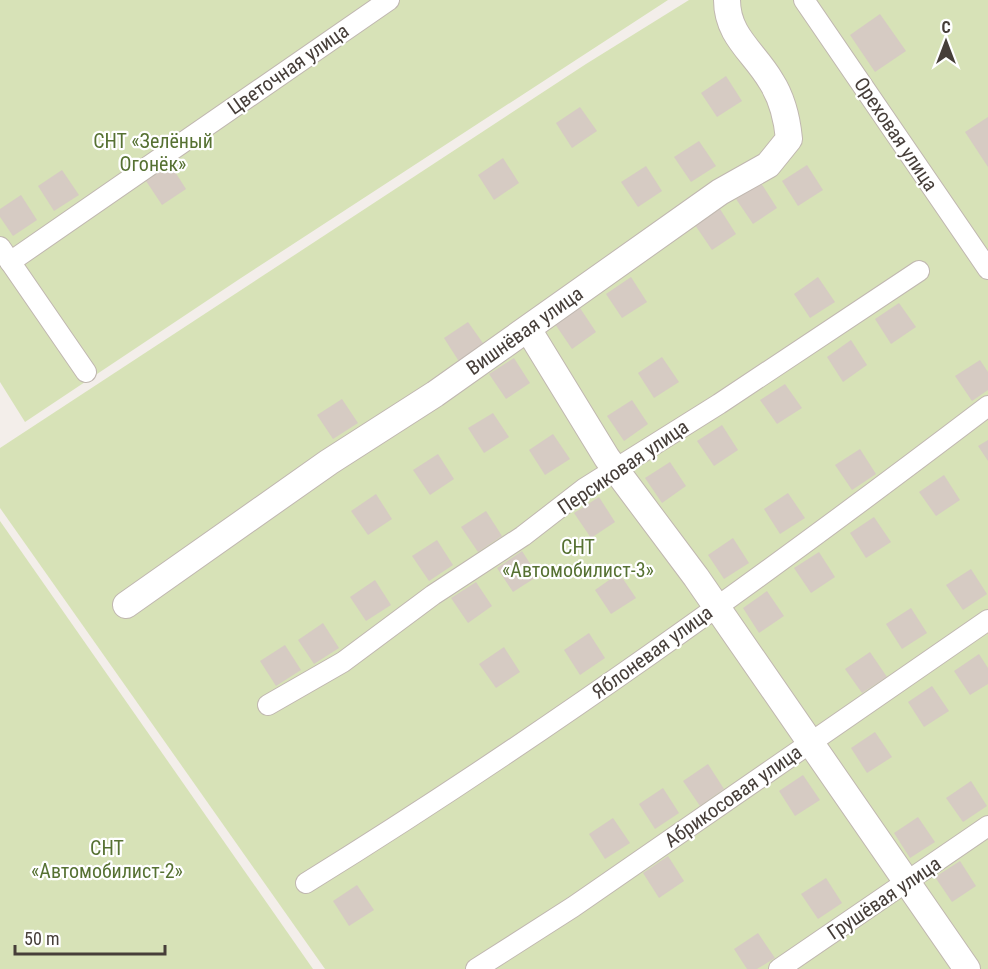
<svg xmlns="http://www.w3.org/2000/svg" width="988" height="969" font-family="'Roboto Condensed',sans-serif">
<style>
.green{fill:#d7e2b7}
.building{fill:#d6cbc3}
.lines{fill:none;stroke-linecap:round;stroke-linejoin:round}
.minor-casing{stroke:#c0b7b0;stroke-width:22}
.tertiary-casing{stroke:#c0b7b0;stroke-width:28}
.minor{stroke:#fff;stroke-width:20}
.tertiary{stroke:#fff;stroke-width:26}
.labels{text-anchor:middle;stroke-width:4.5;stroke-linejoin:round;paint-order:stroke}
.street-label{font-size:20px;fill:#463e39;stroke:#fff}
.park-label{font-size:20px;fill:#567132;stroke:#fff}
</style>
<rect width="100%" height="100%" fill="#f3eeea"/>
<g class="green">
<polygon points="0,0 668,0 241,278 25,422 0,382"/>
<polygon points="689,0 988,0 988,969 325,969 0,508 0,448 586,64"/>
<polygon points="0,521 313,969 0,969"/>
</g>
<g class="building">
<polygon points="880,14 906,51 875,72 850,35"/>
<polygon points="726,76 742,101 717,117 701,93"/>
<polygon points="580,107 597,131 572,148 556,123"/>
<polygon points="988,117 988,167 965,132"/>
<polygon points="699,141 716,166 691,182 674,157"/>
<polygon points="503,158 519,183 494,200 478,175"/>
<polygon points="170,164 186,189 162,205 146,181"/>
<polygon points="807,165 823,190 798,206 782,181"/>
<polygon points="646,166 662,191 638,207 621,182"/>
<polygon points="62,170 79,195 54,211 38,186"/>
<polygon points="761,183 777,208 753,224 736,199"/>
<polygon points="21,195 37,220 13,236 0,217 0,209"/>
<polygon points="720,209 736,234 712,250 695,225"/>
<polygon points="631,277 647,302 622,318 606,294"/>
<polygon points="818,277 835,302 810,318 794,294"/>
<polygon points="899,303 916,327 891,344 875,319"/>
<polygon points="580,308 596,332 572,349 555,324"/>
<polygon points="468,322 485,346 460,363 444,338"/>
<polygon points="851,340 867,365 843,382 827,357"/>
<polygon points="662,357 679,382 654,398 638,373"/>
<polygon points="514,358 530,383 506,399 489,374"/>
<polygon points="980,360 988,372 988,390 972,401 955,376"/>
<polygon points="785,384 802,408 777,424 760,400"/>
<polygon points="342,399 358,423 333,439 317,415"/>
<polygon points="632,400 648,424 624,441 607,416"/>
<polygon points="493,413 509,437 484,453 468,428"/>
<polygon points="722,425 738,450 714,466 697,441"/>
<polygon points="553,434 570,459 545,475 529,450"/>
<polygon points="988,440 988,461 978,446"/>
<polygon points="860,449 876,474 852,490 835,465"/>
<polygon points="438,454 454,479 430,495 413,470"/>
<polygon points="670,462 686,486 662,503 645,478"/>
<polygon points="944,475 960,500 936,516 919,492"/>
<polygon points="788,493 805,518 780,534 764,509"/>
<polygon points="376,494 392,519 368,535 351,511"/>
<polygon points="599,497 615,522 591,538 574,513"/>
<polygon points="486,511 502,536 478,552 461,527"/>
<polygon points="874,517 891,542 866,558 850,533"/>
<polygon points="733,538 749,563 724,579 708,555"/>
<polygon points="437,540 453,565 429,581 412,556"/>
<polygon points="522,551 538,576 513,592 497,568"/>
<polygon points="819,552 835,577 811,593 794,568"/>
<polygon points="971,569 987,594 963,610 946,585"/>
<polygon points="619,573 636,598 611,614 595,590"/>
<polygon points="375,580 391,605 366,621 350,597"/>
<polygon points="476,582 492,606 468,623 451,598"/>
<polygon points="767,591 784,616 759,633 743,608"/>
<polygon points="911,608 927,633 902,649 886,624"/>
<polygon points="323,623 339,648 314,664 298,640"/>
<polygon points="589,633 605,658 580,675 564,650"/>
<polygon points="285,645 301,670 276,686 260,661"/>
<polygon points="504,647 520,672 496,688 479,664"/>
<polygon points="870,652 887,677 862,693 845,669"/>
<polygon points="979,654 988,668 988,684 970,695 954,671"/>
<polygon points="932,686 949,711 924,727 908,702"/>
<polygon points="875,732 892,757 867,773 851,748"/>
<polygon points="708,764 724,789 700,806 683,781"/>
<polygon points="803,775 820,800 795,816 779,791"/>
<polygon points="971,781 987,806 963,822 946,798"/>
<polygon points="663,788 679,813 655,829 639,804"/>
<polygon points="918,817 935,842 910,858 894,833"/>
<polygon points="613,818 630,843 605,859 589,834"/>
<polygon points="668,856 684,881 659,898 643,873"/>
<polygon points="960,861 976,886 952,902 935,877"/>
<polygon points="826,878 842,903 818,919 801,894"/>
<polygon points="357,885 374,910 349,926 333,901"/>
<polygon points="758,933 775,958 757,969 747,969 734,949"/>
</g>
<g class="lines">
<defs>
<g id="minor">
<polyline points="804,0 988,269"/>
<polyline points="0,247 86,372"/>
<polyline points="10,262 389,0"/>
<polyline points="268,705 343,662 433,595 523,536 585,488 719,404 919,271"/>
<path d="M 306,883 C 542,737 767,574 988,406"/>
<polyline points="476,969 573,907 988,620"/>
<polyline points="779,969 988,826"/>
</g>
<g id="tertiary">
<polyline points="528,329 607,458 696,577 967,969"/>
<path id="s1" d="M 126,605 L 329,462 L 435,394 L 720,192 L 768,165 L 789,139 C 787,118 782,98 771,81 C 754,52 727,36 727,0"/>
</g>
</defs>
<use href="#minor" class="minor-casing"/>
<use href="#tertiary" class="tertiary-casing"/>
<use href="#minor" class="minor"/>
<use href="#tertiary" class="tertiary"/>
</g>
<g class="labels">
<g class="street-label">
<text transform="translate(288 69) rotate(-35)" y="7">Цветочная улица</text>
<text transform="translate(896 134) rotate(56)" y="7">Ореховая улица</text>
<text dy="7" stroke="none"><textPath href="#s1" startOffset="484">Вишнёвая улица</textPath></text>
<text transform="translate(623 467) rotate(-34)" y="7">Персиковая улица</text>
<text transform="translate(652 652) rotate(-36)" y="7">Яблоневая улица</text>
<text transform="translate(733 796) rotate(-35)" y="7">Абрикосовая улица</text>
<text transform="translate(884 898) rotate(-34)" y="7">Грушёвая улица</text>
</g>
<g class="park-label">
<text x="153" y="148">СНТ «Зелёный<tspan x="153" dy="23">Огонёк»</tspan></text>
<text x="578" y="554">СНТ<tspan x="578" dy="23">«Автомобилист-3»</tspan></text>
<text x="107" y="855">СНТ<tspan x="107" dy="23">«Автомобилист-2»</tspan></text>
</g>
</g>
<g transform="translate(946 42)" stroke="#ffffff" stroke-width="4.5" paint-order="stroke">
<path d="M0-4.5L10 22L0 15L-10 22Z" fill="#463e39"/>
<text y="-9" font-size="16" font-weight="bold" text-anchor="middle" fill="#463e39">С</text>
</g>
<path d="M15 945v9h150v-9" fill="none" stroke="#463e39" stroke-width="3"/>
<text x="24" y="945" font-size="18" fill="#463e39" stroke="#ffffff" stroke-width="4.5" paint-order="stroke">50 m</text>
</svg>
